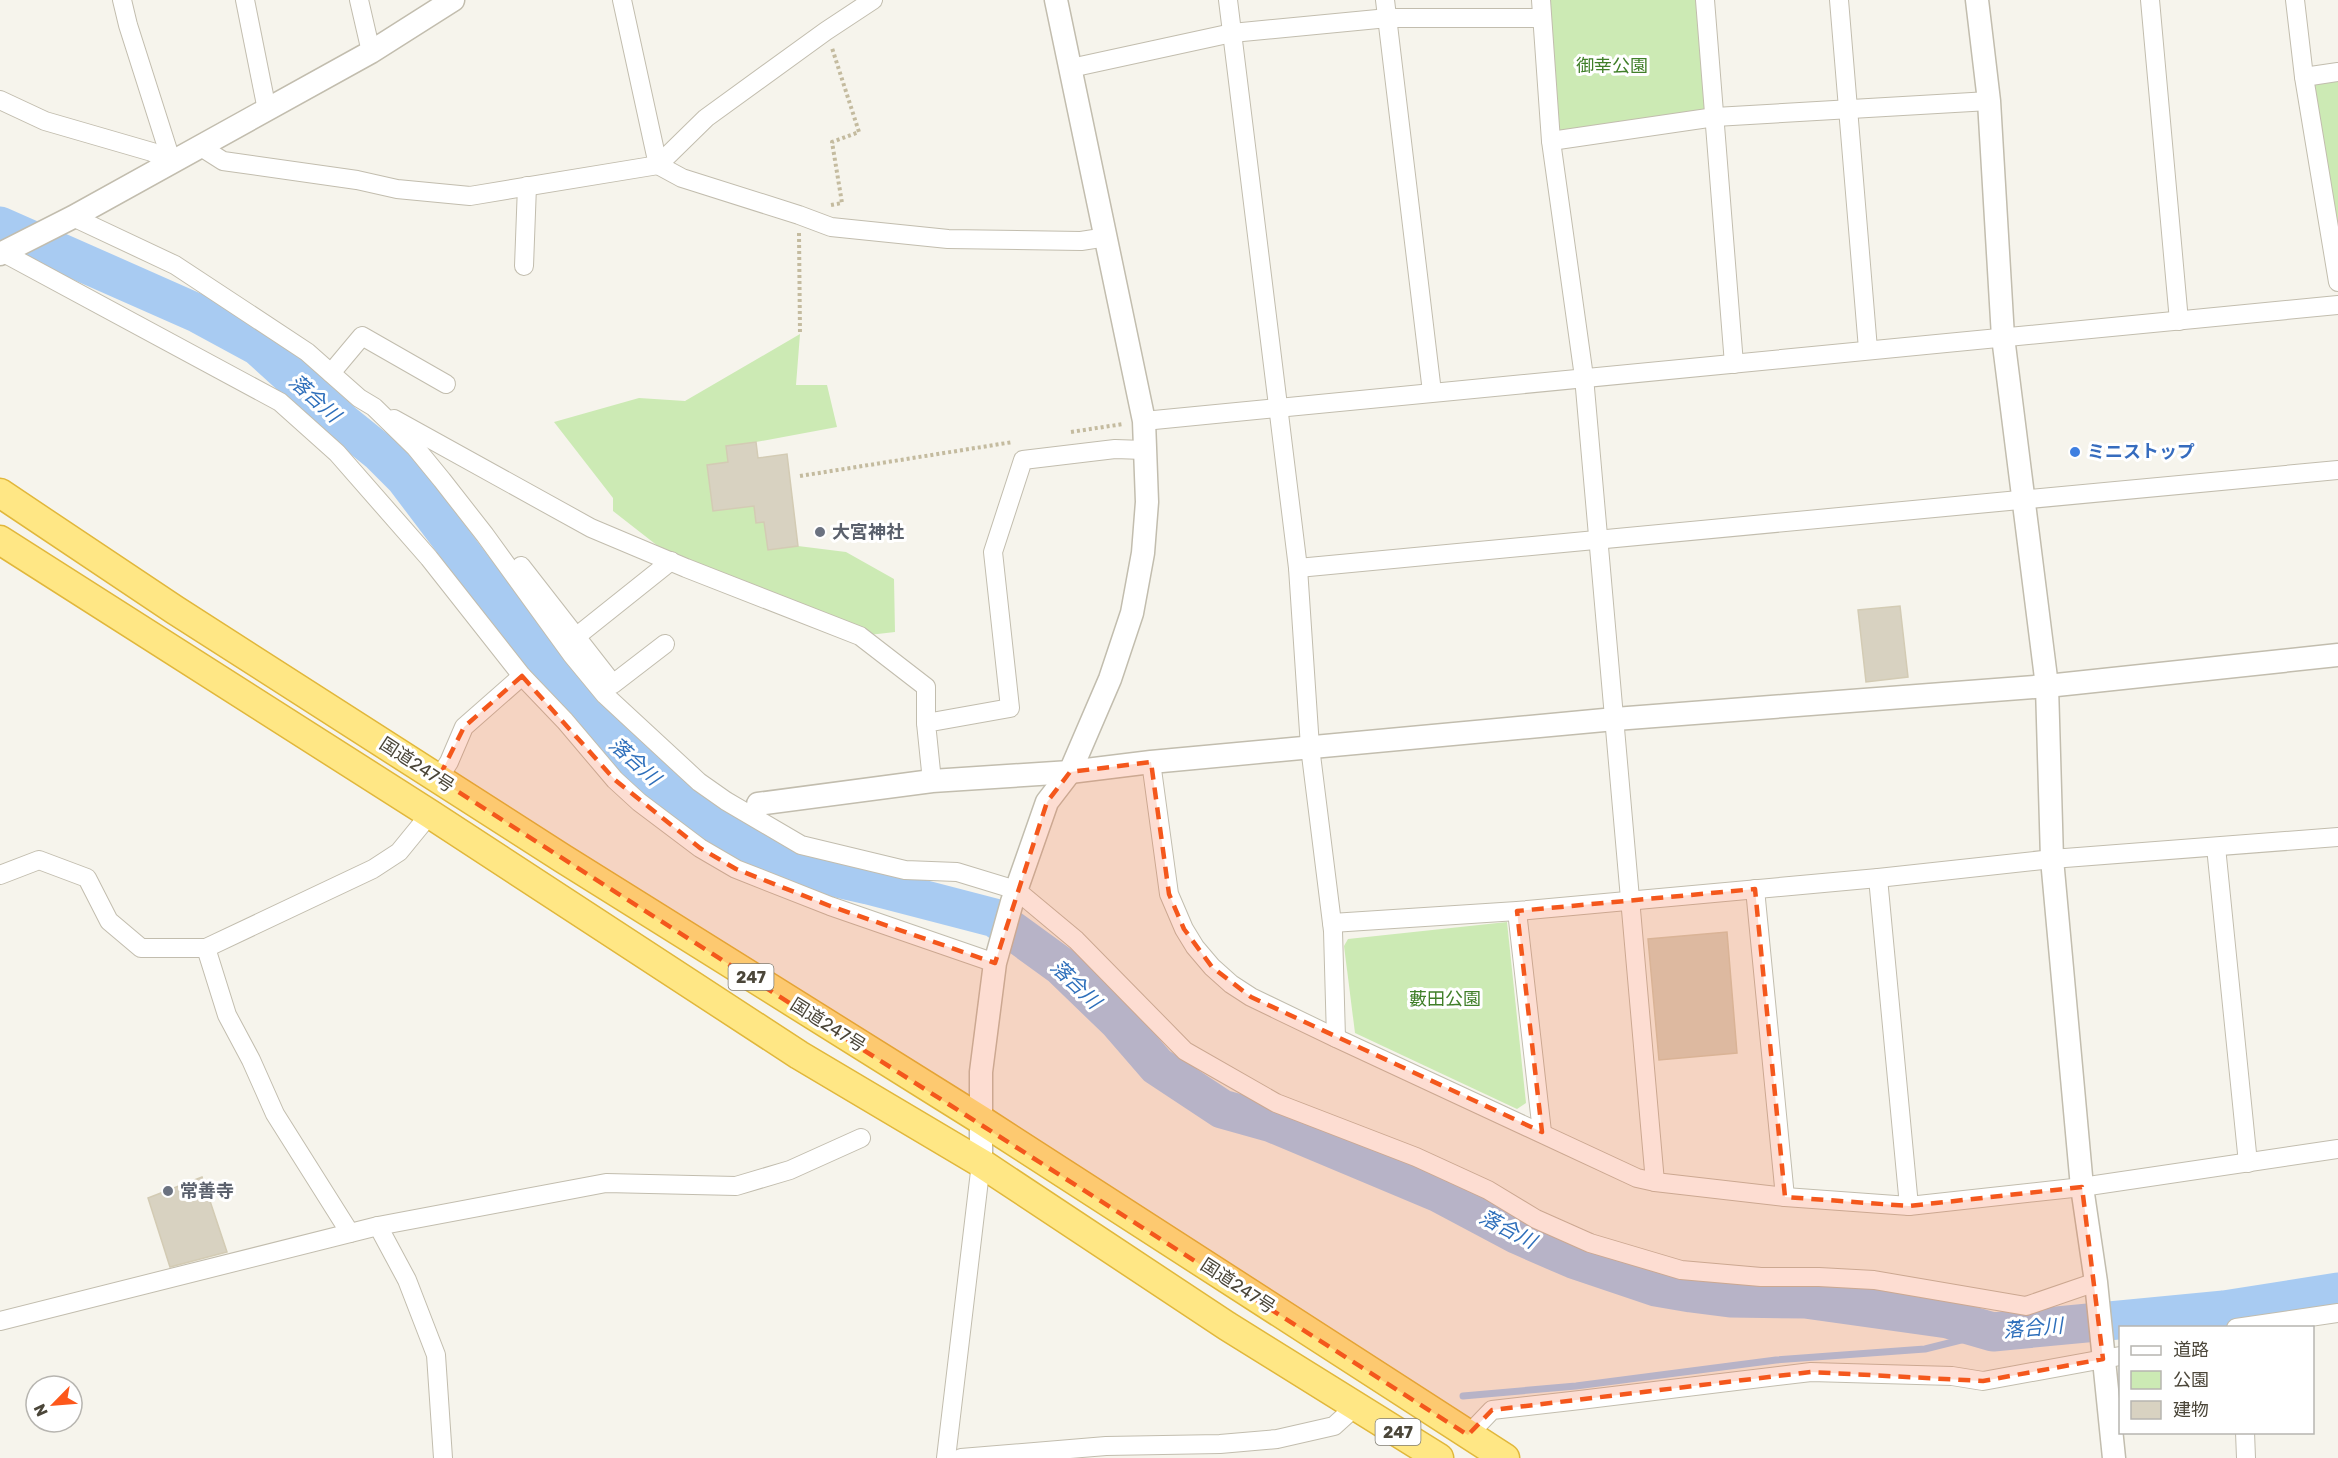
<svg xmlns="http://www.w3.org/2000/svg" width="2338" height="1458" font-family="Rubik,'Noto Sans JP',sans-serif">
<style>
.green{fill:#cceab4}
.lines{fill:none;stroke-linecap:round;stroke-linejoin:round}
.stream{stroke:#a8cbf2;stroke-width:7}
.river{stroke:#a8cbf2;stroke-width:39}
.building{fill:#d8d2c1;stroke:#d3cbb4;stroke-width:1.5}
.minor-casing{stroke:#c2bdae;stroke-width:20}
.tertiary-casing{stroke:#c2bdae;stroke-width:25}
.trunk-casing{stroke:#e1b73b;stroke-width:31}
.path{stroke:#c4bb9f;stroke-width:4;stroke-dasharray:3 3;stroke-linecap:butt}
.minor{stroke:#fff;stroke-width:18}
.tertiary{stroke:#fff;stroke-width:22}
.trunk{stroke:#ffe785;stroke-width:28}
.marked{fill:#f4571c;fill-opacity:0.2;stroke:#f4571c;stroke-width:4.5;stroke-dasharray:12 8;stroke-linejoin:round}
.shop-dot{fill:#3f7fe0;stroke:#fff;stroke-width:2}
.worship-dot{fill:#6b7280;stroke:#fff;stroke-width:2}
.labels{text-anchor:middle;stroke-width:6;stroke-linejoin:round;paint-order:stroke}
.shield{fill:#fff;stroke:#817e74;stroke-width:1.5}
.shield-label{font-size:16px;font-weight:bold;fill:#4b4639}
.park-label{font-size:18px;fill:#407f29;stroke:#fff}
.shop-label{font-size:18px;font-weight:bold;fill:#366cbe;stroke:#fff;text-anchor:start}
.worship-label{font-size:18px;font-weight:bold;fill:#5b616d;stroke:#fff;text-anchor:start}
.street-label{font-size:18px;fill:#4b4639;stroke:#fff}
.water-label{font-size:20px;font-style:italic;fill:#2e6fbb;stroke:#fff}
</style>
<rect width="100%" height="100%" fill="#f6f4ec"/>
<g class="green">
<polygon points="1541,0 1705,0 1715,117 1551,141"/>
<polygon points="2338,72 2338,282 2304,77"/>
<polygon points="800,334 796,385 827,385 837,427 756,442 728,462 707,465 713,511 754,506 756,523 764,522 768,550 798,546 846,552 894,579 895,632 860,636 686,568 613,511 613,498 554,422 639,398 685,401"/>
<polygon points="1507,922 1526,1103 1517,1109 1355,1033 1344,946 1348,939"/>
</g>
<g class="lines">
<polyline class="stream" points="1463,1396 1576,1386 1776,1360 1925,1349 1993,1332"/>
<polyline class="river" points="0,226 199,314 258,346 343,423 379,452 405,478 585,716 681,801 739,841 815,873 868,885 995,918 1061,966 1118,1021 1157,1066 1222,1109 1272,1123 1439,1193 1518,1235 1573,1259 1656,1287 1691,1293 1730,1298 1805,1299 1948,1319 1993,1332 2224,1310 2338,1292"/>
</g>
<g class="building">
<polygon points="756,442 758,458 787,454 798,546 768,550 764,522 756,523 754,506 713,511 707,465 728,462 726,446"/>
<polygon points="1900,606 1908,677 1866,682 1858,610"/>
<polygon points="1727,932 1737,1053 1659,1060 1648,939"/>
<polygon points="202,1177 227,1252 170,1267 148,1198"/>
</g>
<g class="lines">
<defs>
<g id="minor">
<polyline points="122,0 128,25 172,163"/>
<polyline points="245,0 267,110"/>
<polyline points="359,0 371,52"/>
<polyline points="622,0 658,165 682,178 799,215 831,227 948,239 1081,241 1107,237"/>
<polyline points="1228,0 1298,568 1310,747 1333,931 1336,1038"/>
<polyline points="1385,0 1432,392"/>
<polyline points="1541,0 1551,141 1584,377 1655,1182"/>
<polyline points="1705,0 1734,364"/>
<polyline points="1839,0 1868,349"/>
<polyline points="2150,0 2179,321"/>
<polyline points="2295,0 2304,77 2338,282"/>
<polyline points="1071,68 1232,33 1388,18 1542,18"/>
<polyline points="2304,77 2338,72"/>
<polyline points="0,100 45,121 152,152 172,163"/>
<polyline points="1551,141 1715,117 1989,101"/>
<polyline points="201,147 223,161 357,180 397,189 470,196 658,165 706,118 826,31 873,0"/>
<polyline points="73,217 175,265 307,352 359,398 374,407 415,447 442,480 485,535 572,655 605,695 699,782 726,801 801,845 905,870 957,872 1016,890 1076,940 1185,1051 1276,1103 1416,1157 1488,1190 1536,1219 1590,1243 1681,1270 1761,1277 1819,1277 1874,1280 2026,1306 2096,1282"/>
<polyline points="0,251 280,402 337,453 429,558 522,676 565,721 615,780 639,802 700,848 736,869 830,906 995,963"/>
<polyline points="524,266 527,186"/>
<polyline points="331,373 362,336 446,384"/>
<polyline points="394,419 591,528 686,568 860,636 926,687 926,723"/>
<polyline points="1144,421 2338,305"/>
<polyline points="521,566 613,684 665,644"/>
<polyline points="1298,568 2338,470"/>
<polyline points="577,636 671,561"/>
<polyline points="1151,762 1169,894 1184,929 1195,947 1212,967 1231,984 1251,997 1336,1038 1637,1178 1655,1182 1785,1197 1909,1206 2082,1187 2338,1149"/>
<polyline points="438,779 449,762 464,727 522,676"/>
<polyline points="932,781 926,723 1010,708 993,552 1023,460 1115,449 1144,450"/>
<polyline points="2216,847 2248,1163"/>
<polyline points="0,875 39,860 87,878 109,921 141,948 206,948 373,869 399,852 430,814"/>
<polyline points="1878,878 1909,1206"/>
<polyline points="1755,889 1785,1197"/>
<polyline points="1517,911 1542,1132"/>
<polyline points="1332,923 1517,911 1878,878 2052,859 2338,837"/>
<polyline points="206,948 227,1015 251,1060 275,1114 350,1233"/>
<polyline points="378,1226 407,1280 436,1355 443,1458"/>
<polyline points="0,1321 378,1226 606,1183 736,1186 790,1170 861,1138"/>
<polyline points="2236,1328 2338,1313"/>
<polyline points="2245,1432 2246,1458"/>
<polyline points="1468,1435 1492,1410 1580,1400 1811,1372 1952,1376 1983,1381 2120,1356"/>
<polyline points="946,1458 981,1163"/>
<polyline points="961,1458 1106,1446 1220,1444 1277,1439 1334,1426 1356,1406"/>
</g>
<g id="tertiary">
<polyline points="1977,0 1989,101 2003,337 2047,686 2052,859 2082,1187 2096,1282 2114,1458"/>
<polyline points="0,254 73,217 371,52 453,0"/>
<polyline points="758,804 932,781 1070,772 1151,762 1615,719 2047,686 2338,655"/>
<polyline points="981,1163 981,1072 995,963 1012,902 1047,802 1070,772 1110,679 1132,613 1143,553 1147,502 1144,421 1056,0"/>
</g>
<g id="trunk">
<polyline points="0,493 175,610 562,858 981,1120 1505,1458"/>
<polyline points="0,540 430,814 799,1055 981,1163 1227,1326 1439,1458"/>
</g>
</defs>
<use href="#minor" class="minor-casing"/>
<use href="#tertiary" class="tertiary-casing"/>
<use href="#trunk" class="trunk-casing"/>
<g class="path">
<polyline points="831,205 842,203 832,142 859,132 832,48"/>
<polyline points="799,233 800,334"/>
<polyline points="1071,432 1123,424"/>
<polyline points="800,476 1013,442"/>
</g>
<use href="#minor" class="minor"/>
<use href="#tertiary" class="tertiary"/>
<use href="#trunk" class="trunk"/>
</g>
<path class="marked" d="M 522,676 L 615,780 L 700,848 L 736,869 L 830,906 L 995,963 L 1047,802 L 1070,772 L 1151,762 L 1169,894 L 1184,929 L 1212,967 L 1251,997 L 1542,1132 L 1517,911 L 1755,889 L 1785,1197 L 1909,1206 L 2082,1187 L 2103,1359 L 1983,1381 L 1811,1372 L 1492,1410 L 1468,1435 L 438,779 L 464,727 Z"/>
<circle class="shop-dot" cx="2075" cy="452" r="6"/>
<g class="worship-dot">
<circle cx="820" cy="532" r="6"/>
<circle cx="168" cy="1191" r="6"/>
</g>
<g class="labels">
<g class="shield">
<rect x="728.5" y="964" width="45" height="26" rx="4.5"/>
<rect x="1375.5" y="1419" width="45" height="26" rx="4.5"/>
</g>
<g class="shield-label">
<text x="751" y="983">247</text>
<text x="1398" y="1438">247</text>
</g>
<g class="park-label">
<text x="1612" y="72">御幸公園</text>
<text x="1445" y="1005">藪田公園</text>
</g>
<g class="shop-label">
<text x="2087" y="458">ミニストップ</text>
</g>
<g class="worship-label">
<text x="832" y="538">大宮神社</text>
<text x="180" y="1197">常善寺</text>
</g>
<g class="street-label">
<text transform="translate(417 765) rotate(33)" y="6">国道247号</text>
<text transform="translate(828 1025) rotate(32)" y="6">国道247号</text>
<text transform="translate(1238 1286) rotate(33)" y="6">国道247号</text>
</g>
<g class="water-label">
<text transform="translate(315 398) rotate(42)" y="7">落合川</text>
<text transform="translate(635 761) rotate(42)" y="7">落合川</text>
<text transform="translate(1076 984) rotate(44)" y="7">落合川</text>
<text transform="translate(1508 1229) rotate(27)" y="7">落合川</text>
<text transform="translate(2033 1328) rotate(-5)" y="7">落合川</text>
</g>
</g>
<rect x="2119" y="1326" width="195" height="108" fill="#ffffff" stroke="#b7b5b0" stroke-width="1.5"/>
<rect x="2131" y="1346" width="30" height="9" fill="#ffffff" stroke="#b7b5b0" stroke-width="1.5"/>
<text x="2173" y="1356" font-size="18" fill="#4b4639">道路</text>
<rect x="2131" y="1371" width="30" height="18" fill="#cceab4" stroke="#b7b5b0" stroke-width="1.5"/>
<text x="2173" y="1386" font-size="18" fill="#4b4639">公園</text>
<rect x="2131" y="1401" width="30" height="18" fill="#d8d2c1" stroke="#b7b5b0" stroke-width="1.5"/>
<text x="2173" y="1416" font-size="18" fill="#4b4639">建物</text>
<g transform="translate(54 1404) rotate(245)"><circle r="28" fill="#ffffff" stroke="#b7b5b0" stroke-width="1.5"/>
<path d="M0-4.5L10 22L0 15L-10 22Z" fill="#fd581b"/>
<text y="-9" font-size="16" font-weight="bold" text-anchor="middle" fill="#4b4639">N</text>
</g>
</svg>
